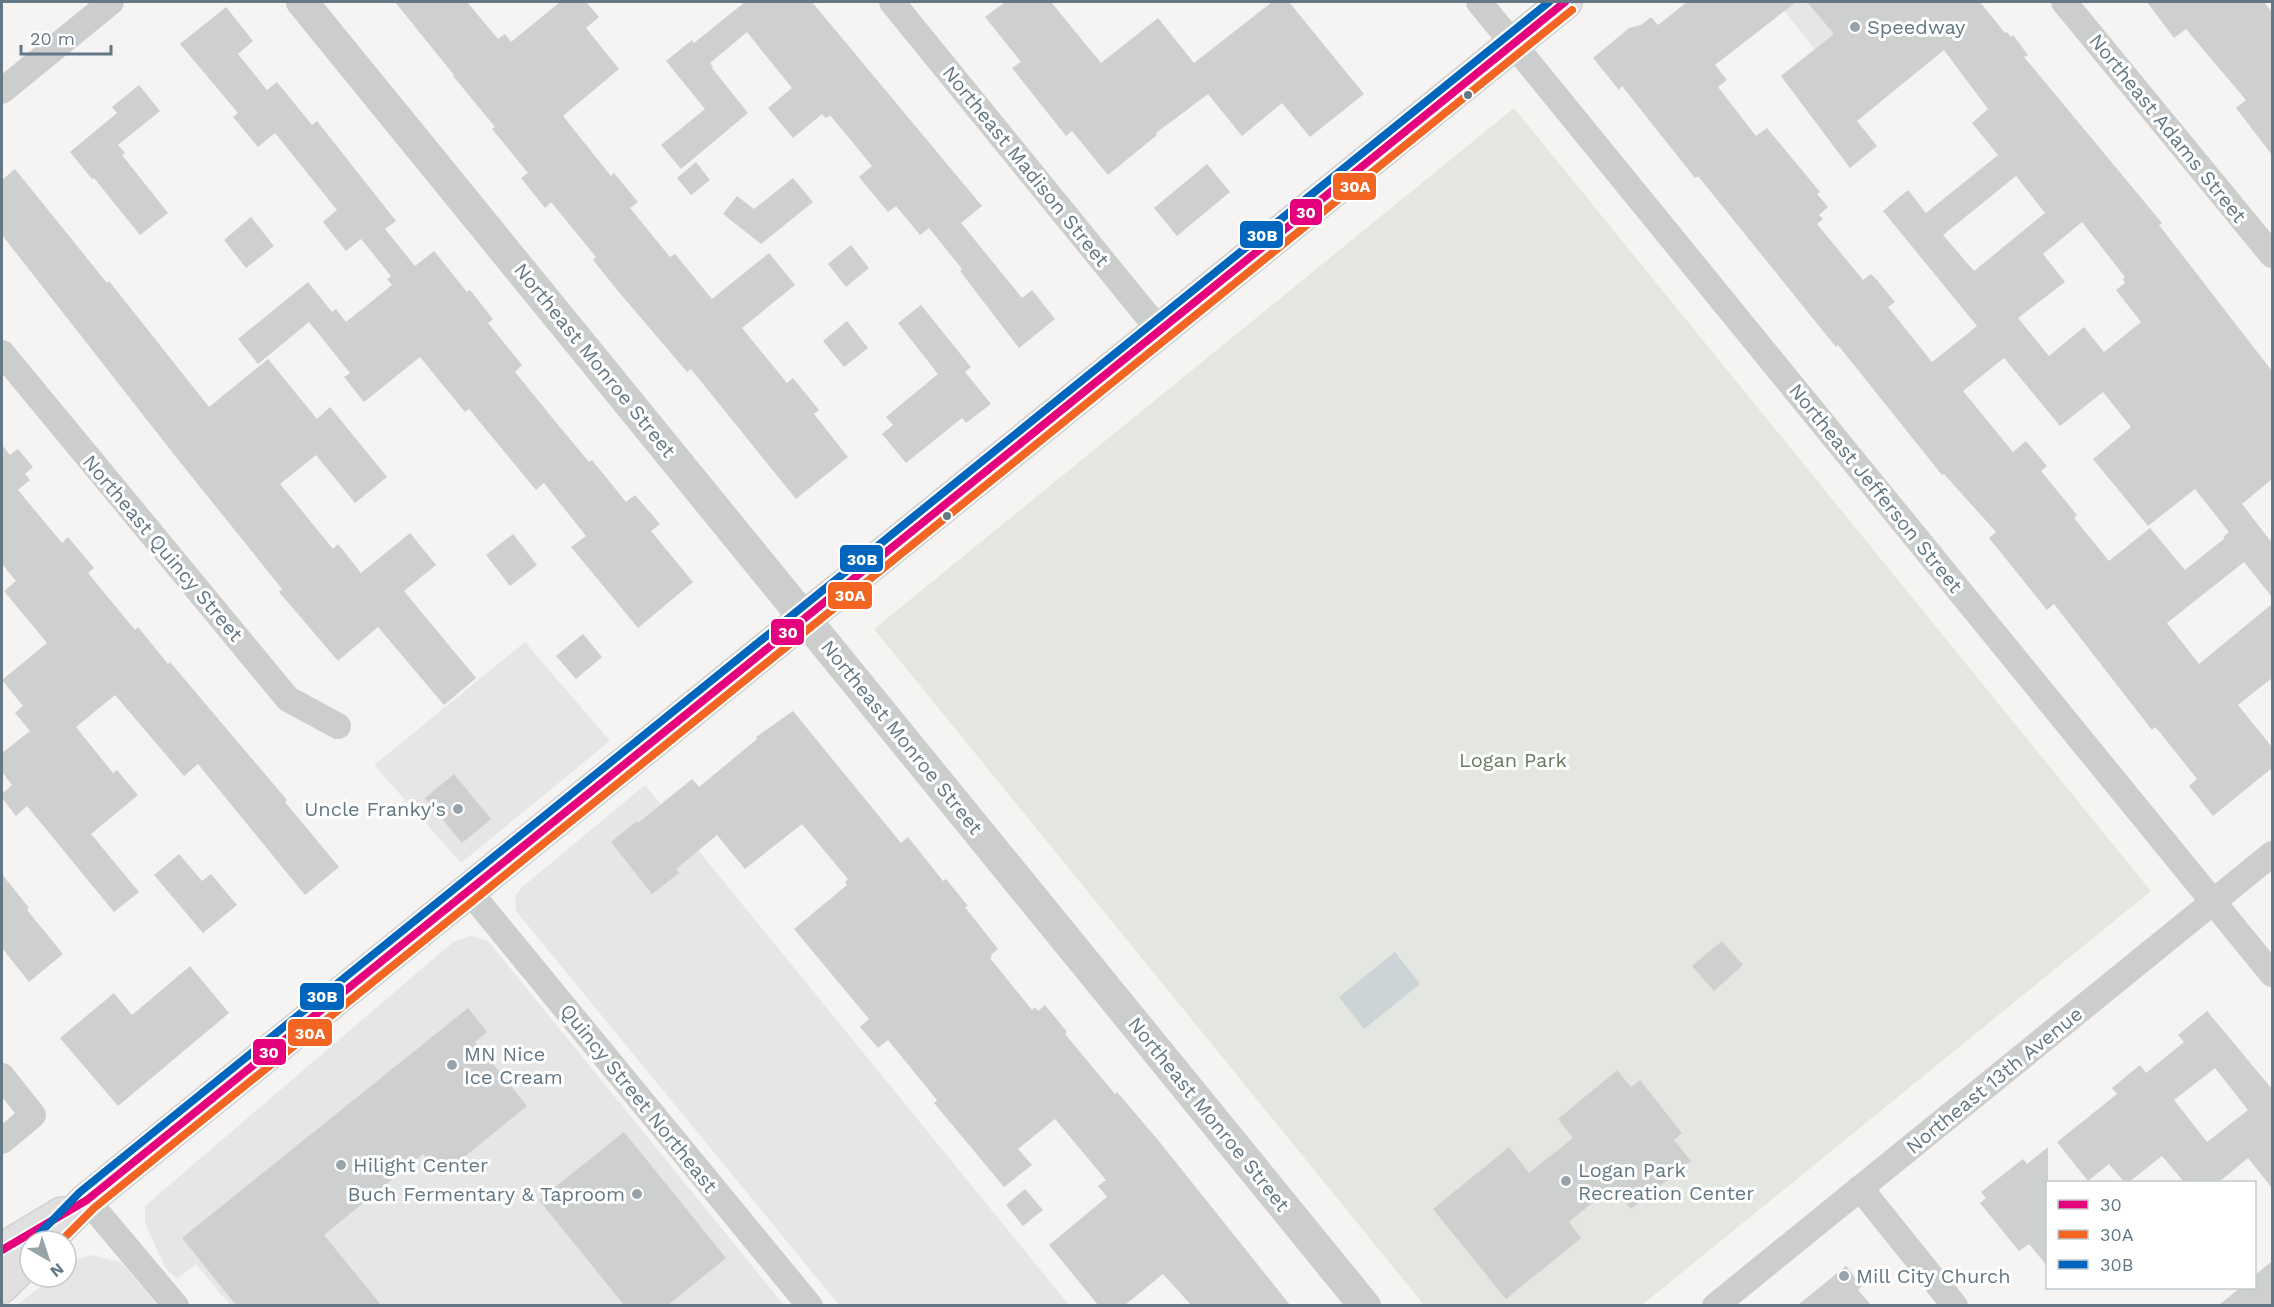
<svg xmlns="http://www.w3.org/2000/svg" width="2274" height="1307" font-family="'Work Sans',sans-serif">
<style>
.built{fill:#e5e6e5}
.green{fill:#e4e7e1}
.water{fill:#ccd4d7}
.building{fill:#cecfcf;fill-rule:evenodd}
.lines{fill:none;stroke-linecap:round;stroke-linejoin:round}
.secondary-casing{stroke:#d0d1d2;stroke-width:36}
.minor{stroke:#cccece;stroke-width:26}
.tertiary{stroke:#cccece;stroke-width:32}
.secondary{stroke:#e0e0e1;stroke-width:33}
.bus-1-casing{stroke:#fff;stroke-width:12}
.bus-2-casing{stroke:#fff;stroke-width:12}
.bus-3-casing{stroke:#fff;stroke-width:12}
.bus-1{stroke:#e5007d;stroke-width:8}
.bus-2{stroke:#f26522;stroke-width:8}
.bus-3{stroke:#0065bd;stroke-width:8}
.poi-dot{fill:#96a3ab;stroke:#fff;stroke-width:2}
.bus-dot{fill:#637784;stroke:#fff;stroke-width:2}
.labels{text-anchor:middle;stroke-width:6;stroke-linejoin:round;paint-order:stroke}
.poi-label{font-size:20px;fill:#637784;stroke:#fff;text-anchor:start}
.street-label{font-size:20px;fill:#637784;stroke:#fff}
.park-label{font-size:20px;fill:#687b62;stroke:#fff}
.line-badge{stroke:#fff;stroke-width:2}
.badge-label{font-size:16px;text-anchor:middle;font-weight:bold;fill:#fff}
</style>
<rect width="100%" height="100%" fill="#f5f4f3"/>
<g class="built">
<polygon points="1777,2 1921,2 1834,73"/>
<polygon points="525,642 610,741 461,863 374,765"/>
<polygon points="645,785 1069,1305 839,1305 516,911 515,897 521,888"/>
<polygon points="470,936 488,941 784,1305 230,1305 196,1264 177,1279 165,1267 145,1223 145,1206 453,942"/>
<polygon points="91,1255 121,1262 157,1305 17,1305 53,1277 66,1277 66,1266 71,1262"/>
</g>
<polygon class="green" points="1514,108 2151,891 1642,1305 1424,1305 874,629"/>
<polygon class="water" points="1395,952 1420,984 1364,1029 1339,997"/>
<g class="building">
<polygon points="395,2 467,2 498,39 505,34 511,42 560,2 586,2 599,17 586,28 619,69 563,116 611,176 614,173 638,202 630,208 670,257 675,254 712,299 769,253 795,285 742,328 787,383 793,378 819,410 814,414 848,457 796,499 691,369 687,372 618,291 593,260 596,257 551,202 545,208 521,178 528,173 492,129 495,127 453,76 454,75"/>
<polygon points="745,2 812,2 982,206 961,223 1022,298 1032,290 1055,319 1019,348 960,271 962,269 929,228 920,235 896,206 888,212 859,177 872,166 830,115 826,118 822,114 793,138 768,108 792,88 747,32 710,63 713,67 712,68 748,113 681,169 661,145 705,109 666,61 692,40 694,43"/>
<polygon points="1005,2 1051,2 1101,63 1158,18 1194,63 1272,2 1289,2 1364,94 1310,137 1282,103 1242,136 1208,94 1156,133 1157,135 1108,175 1072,131 1066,136 1012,68 1021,62 985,17"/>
<path d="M 1687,2 L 1796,2 L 1715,65 L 1727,80 L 1718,87 L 1756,136 L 1767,128 L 1820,192 L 1817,194 L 1828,207 L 1819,215 L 1823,219 L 1817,224 L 1863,280 L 1871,274 L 1877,280 L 1895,302 L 1888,307 L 1932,362 L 1977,326 L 1883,211 L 1908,190 L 1926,213 L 1998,155 L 1972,123 L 1988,109 L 1944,50 L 1857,121 L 1877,146 L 1850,168 L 1781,76 L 1834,34 L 1807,2 L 1980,2 L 2005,33 L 2007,32 L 2011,37 L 2013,35 L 2028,55 L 2024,57 L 2162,223 L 2159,225 L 2272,371 L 2272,479 L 2242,504 L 2272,543 L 2272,597 L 2244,562 L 2167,623 L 2199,664 L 2272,604 L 2272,678 L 2238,705 L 2272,747 L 2272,768 L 2213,816 L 2189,786 L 2197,779 L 2158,730 L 2155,727 L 2152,730 L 2054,604 L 2047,610 L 1989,538 L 1996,532 L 1944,474 L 1942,475 L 1838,345 L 1836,347 L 1698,176 L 1695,178 L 1622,86 L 1619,90 L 1593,58 L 1629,28 L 1641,25 L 1651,17 L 1658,25 ZM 2016,176 L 2045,213 L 1974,271 L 1943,235 ZM 2082,222 L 2125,277 L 2123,279 L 2125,283 L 2116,290 L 2141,322 L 2104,352 L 2084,327 L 2049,356 L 2018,318 L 2065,282 L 2043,254 ZM 2004,358 L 2060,426 L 2103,392 L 2131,427 L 2093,459 L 2148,526 L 2195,489 L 2229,532 L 2223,537 L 2225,538 L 2185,570 L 2150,528 L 2109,561 L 2074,518 L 2077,515 L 2041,471 L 2047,466 L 2026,441 L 2013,452 L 1963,391 Z"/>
<polygon points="2147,2 2264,2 2272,12 2272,155 2236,108 2246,100 2186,29 2174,38"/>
<polygon points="226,7 253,41 238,54 267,90 277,82 312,125 317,121 396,221 385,229 415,266 434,251 467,292 470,290 493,319 488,323 522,365 515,372 554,420 589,462 592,460 626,502 635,495 660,524 651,531 693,582 638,628 571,547 586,536 544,483 536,490 469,409 465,412 420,357 364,402 344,377 350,373 309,322 258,364 238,339 308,282 332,312 336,309 346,322 392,285 387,279 391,276 361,239 346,251 323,222 337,210 275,133 258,147 233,117 238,113 180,44"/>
<polygon points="139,85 160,111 118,145 125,153 122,155 168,213 140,235 94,178 92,179 70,152 117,113 112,107"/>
<polygon points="696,162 710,180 691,195 677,178"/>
<polygon points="1207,164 1230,192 1177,236 1154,208"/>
<polygon points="15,169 107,283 109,281 209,407 268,359 317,419 330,407 387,477 355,503 316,455 280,484 333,549 338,544 361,573 410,533 436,565 404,591 476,678 444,705 378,627 338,661 279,592 282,589 176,457 2,235 2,180"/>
<polygon points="793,178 813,202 761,244 723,214 737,196 754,209"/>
<polygon points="251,217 274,246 246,268 224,240"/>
<polygon points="851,245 869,268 846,287 828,264"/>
<polygon points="921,305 971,367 965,372 991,404 966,423 962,418 906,463 882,434 893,425 886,417 938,374 898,323"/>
<polygon points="847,321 868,348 844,367 823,341"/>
<polygon points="2,445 10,455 18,449 33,467 25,474 30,480 18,490 62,543 68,537 94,568 88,573 135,630 138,627 168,664 170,662 287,800 285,802 339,867 305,895 198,764 184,776 115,695 76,727 113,773 117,770 138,795 91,834 139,892 114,912 27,806 16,816 2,798 2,794 12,785 2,772 2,753 30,731 15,713 23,706 2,680 47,643 4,591 16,581 2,564"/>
<polygon points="513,534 537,565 510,586 486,555"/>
<polygon points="583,634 602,657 576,679 556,656"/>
<polygon points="793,711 901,843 908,837 943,881 946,879 968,906 965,907 998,949 991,955 992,957 990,958 1032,1010 1035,1007 1038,1011 1045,1005 1067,1032 1065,1034 1115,1094 1117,1092 1158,1140 1290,1305 1191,1305 1163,1274 1125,1305 1098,1305 1049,1245 1107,1197 1098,1186 1106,1180 1055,1119 1018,1149 1032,1165 1004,1187 934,1103 937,1100 888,1040 878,1048 860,1027 869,1019 794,929 847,885 845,882 848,879 802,824 745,869 717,835 676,869 679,873 652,894 611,842 637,821 638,823 692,779 699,787 757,739 756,737"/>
<polygon points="454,774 491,819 462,843 425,798"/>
<polygon points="179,854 202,881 211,874 237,905 203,933 154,875"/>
<polygon points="2,874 29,908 27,910 63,954 29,982 2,948"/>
<polygon points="1722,941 1743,965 1714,991 1692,966"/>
<polygon points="190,966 229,1013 118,1106 60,1038 114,993 132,1015"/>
<polygon points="468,1008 487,1032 475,1042 527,1106 441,1176 423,1154 324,1235 381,1305 236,1305 182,1238"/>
<path d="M 2207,1011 L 2272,1089 L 2272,1188 L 2248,1158 L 2219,1182 L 2184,1182 L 2162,1156 L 2129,1182 L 2124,1182 L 2109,1164 L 2088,1181 L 2057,1142 L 2117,1094 L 2112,1088 L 2140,1065 L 2146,1073 L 2184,1042 L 2178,1035 ZM 2215,1068 L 2248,1110 L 2207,1142 L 2174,1100 Z"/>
<polygon points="1617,1070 1631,1087 1640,1080 1682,1133 1674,1140 1691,1161 1631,1209 1612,1187 1569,1222 1581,1238 1506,1299 1433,1209 1509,1147 1529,1173 1573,1138 1558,1119"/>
<polygon points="624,1132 726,1258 668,1305 624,1305 539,1200"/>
<polygon points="2048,1147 2048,1267 2029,1244 2019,1251 1980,1203 1986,1198 1981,1192 2023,1159 2027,1164"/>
<polygon points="1025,1189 1043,1210 1023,1226 1006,1205"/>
<polygon points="2272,1261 2272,1305 2219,1305 2241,1287 2254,1287 2254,1276"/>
<polygon points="1846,1266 1862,1286 1858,1290 1871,1305 1798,1305"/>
</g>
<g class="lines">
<defs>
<g id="secondary">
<polyline points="46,1241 87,1200 1565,2"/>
<polyline points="2,1250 62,1214"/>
<polyline points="2,1286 30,1258"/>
</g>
</defs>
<use href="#secondary" class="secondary-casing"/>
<g class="minor">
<polyline points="892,2 1159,330"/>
<polyline points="1479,2 2272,974"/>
<polyline points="2064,2 2272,255"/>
<polyline points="2,91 111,2"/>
<polyline points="2,353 288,699 338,726"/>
<polyline points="469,891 810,1306"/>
<polyline points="2,1076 33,1115 2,1141"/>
<polyline points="1860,1188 1955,1306"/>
<polyline points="87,1200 176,1306"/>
<polyline points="1715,1306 2272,854"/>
</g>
<polyline class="tertiary" points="302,2 1365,1306"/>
<use href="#secondary" class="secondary"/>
<defs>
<polyline id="bus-1" points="2,1250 87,1200 1565,2"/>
<polyline id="bus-2" points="61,1241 94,1208 1572,10"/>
<polyline id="bus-3" points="39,1234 80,1192 1549,2"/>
</defs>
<use href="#bus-1" class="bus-1-casing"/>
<use href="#bus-2" class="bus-2-casing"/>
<use href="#bus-3" class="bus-3-casing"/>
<use href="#bus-1" class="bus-1"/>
<use href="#bus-2" class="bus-2"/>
<use href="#bus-3" class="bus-3"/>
</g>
<g class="poi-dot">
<circle cx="1855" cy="27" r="6"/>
<circle cx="458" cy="809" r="6"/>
<circle cx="452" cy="1065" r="6"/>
<circle cx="341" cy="1165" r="6"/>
<circle cx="1566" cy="1181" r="6"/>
<circle cx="637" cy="1194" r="6"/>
<circle cx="1844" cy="1276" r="6"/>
</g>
<g class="bus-dot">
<circle cx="1468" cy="95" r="5"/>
<circle cx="947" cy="516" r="5"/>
</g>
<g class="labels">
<g class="poi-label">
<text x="1867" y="34">Speedway</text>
<text x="446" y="816" text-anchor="end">Uncle Franky's</text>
<text x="464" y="1061">MN Nice<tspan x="464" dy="23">Ice Cream</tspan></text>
<text x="353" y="1172">Hilight Center</text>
<text x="1578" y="1177">Logan Park<tspan x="1578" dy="23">Recreation Center</tspan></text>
<text x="625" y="1201" text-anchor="end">Buch Fermentary &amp; Taproom</text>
<text x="1856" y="1283">Mill City Church</text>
</g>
<g class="street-label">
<text transform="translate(2168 128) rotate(51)" y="7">Northeast Adams Street</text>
<text transform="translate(1026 166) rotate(51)" y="7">Northeast Madison Street</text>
<text transform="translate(595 360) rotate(51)" y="7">Northeast Monroe Street</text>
<text transform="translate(1876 488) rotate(51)" y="7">Northeast Jefferson Street</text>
<text transform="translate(163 548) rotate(50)" y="7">Northeast Quincy Street</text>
<text transform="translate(902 737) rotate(51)" y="7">Northeast Monroe Street</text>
<text transform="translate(1994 1080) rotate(-39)" y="7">Northeast 13th Avenue</text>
<text transform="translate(639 1098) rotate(51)" y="7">Quincy Street Northeast</text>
<text transform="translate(1209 1114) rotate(51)" y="7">Northeast Monroe Street</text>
</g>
<g class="park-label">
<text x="1513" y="767">Logan Park</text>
</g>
</g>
<g class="line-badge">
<rect x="1332" y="172" width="45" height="29" rx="6" fill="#f26522"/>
<rect x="1289" y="198" width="34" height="28" rx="6" fill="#e5007d"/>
<rect x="1239" y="220" width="45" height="29" rx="6" fill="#0065bd"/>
<rect x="839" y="544" width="45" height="29" rx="6" fill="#0065bd"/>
<rect x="827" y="581" width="46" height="29" rx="6" fill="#f26522"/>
<rect x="770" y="618" width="35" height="28" rx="6" fill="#e5007d"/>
<rect x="299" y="982" width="46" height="29" rx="6" fill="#0065bd"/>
<rect x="287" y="1018" width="46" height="29" rx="6" fill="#f26522"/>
<rect x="252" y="1038" width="35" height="28" rx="6" fill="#e5007d"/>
</g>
<g class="badge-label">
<text x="1355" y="192">30A</text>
<text x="1306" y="218">30</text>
<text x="1262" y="241">30B</text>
<text x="862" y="565">30B</text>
<text x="850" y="601">30A</text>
<text x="788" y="638">30</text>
<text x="322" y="1002">30B</text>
<text x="310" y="1039">30A</text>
<text x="269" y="1058">30</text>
</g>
<rect width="2274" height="1307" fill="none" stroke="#637784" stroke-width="6"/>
<rect x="2046" y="1181" width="210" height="108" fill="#ffffff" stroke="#c1c9ce" stroke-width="1.5"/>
<rect x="2058" y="1200" width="30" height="9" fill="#e5007d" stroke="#c1c9ce" stroke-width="1.5"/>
<text x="2100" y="1211" font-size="18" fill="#637784">30</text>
<rect x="2058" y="1230" width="30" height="9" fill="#f26522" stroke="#c1c9ce" stroke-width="1.5"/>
<text x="2100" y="1241" font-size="18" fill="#637784">30A</text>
<rect x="2058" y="1260" width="30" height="9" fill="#0065bd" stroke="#c1c9ce" stroke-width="1.5"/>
<text x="2100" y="1271" font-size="18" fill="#637784">30B</text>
<g transform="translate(48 1259) rotate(141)"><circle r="28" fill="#ffffff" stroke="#c1c9ce" stroke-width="1.5"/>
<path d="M0-4.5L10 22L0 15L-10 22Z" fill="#96a3ab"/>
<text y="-9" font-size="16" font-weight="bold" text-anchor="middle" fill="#637784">N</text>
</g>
<path d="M21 45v9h90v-9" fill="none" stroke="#637784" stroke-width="3"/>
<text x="30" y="45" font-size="18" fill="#637784" stroke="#ffffff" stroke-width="4.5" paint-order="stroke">20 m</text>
</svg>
